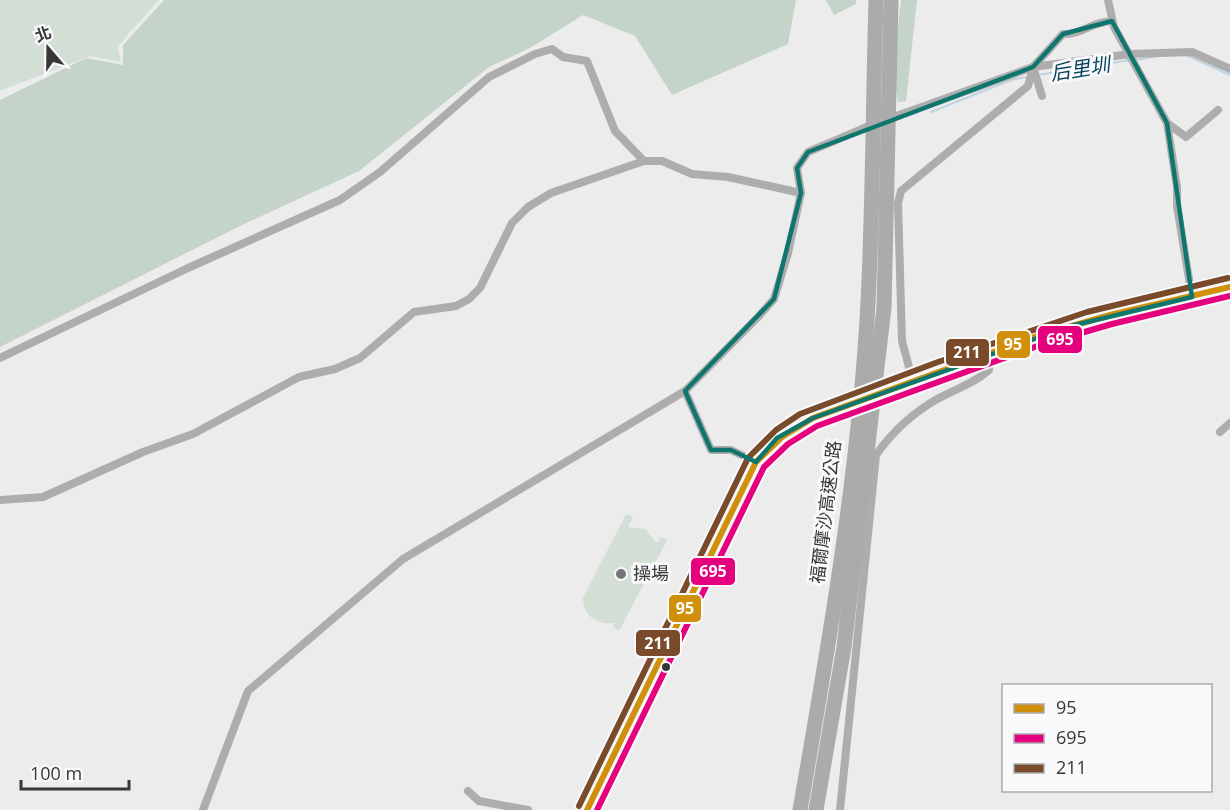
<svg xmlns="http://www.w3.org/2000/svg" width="1230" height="810" font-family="'Open Sans','Noto Sans TC',sans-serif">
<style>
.green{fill:#d3ded5}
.forest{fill:#c5d4c8}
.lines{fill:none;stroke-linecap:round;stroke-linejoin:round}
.stream{stroke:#bed4e2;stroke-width:2}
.minor{stroke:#aeadad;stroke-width:8}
.tertiary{stroke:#aeadad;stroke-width:9}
.motorway{stroke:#ababac;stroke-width:15}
.tertiary-bridge{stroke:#aeadad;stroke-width:9}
.bus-1-casing{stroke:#f9f9fb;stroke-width:10}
.bus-2-casing{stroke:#f9f9fb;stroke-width:10}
.bus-3-casing{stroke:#f9f9fb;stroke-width:10}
.bus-1{stroke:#d0900b;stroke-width:6}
.bus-2{stroke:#e5007d;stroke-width:6}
.bus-3{stroke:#7a4b2a;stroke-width:6}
.marked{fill:none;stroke:#0f766e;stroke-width:4.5;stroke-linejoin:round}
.poi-dot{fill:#767677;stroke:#f9f9fb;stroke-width:2}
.bus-dot{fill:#363737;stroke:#f9f9fb;stroke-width:2}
.labels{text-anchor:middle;stroke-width:6;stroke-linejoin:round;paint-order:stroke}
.street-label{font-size:18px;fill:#363737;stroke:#f9f9fb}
.poi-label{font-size:18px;fill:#363737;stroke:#f9f9fb;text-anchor:start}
.water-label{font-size:20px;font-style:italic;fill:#05435e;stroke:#f9f9fb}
.line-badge{stroke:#f9f9fb;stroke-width:2}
.badge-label{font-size:16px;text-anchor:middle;font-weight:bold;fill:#fff}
</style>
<rect width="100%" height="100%" fill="#ececed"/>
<g class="green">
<polygon points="0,0 159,0 118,46 121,62 90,56 0,91"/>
<path d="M 626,514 L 633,517 L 628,527 L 645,529 L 657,543 L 661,537 L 667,540 L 619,631 L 613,627 L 614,623 C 597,625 583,616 583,598 Z"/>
</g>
<g class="forest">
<polygon points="164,0 796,0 788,44 672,95 635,36 583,15 530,48 489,67 359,171 240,226 0,347 0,100 86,58 123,65 123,45"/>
<polygon points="826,0 856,0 856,4 834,15"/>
<polygon points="901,0 917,0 906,101 898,102 893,71"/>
</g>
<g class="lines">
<g class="stream">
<polyline points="1186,55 1230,75"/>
<polyline points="1135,60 1154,57"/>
<polyline points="1038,75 1130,60"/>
<polyline points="931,112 1014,79 1029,77"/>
</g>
<g class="minor">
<polyline points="1108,0 1114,27 1167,123 1177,187 1177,206 1192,297"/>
<polyline points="1033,67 1042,96"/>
<polyline points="888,119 1033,67 1130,54 1192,52 1230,69"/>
<polyline points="1167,123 1186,137 1218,110"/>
<polyline points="0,358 188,268 340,200 380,172 489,77 535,54 552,49 563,57 587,61 615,131 644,161 662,161 692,174 728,177 801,193"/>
<path d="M 913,382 L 902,341 L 898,203 L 901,191 L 1028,86 L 1033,67 L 1063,34 C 1082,35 1090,22 1112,21"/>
<polyline points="685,391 711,450 731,450 756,462"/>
<polyline points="1220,432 1230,423"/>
<polyline points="0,500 43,497 143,452 193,434 299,377 335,369 360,358 414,312 456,306 469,299 480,288 512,223 528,207 551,193 644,161"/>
<polyline points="468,791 479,801 528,810"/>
<polyline points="203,810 248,691 403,559 685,391 758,317 774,299 788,253 801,193 797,168 808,152 874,124"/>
<path d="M 840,810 L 876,455 C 892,432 914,412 939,398 C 956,389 975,383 989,370 L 990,352"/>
</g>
<g class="tertiary">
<polyline points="913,382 1071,326 1158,302 1230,287"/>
<path d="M 587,810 L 756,462 C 774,442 788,429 813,418"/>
</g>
<g class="motorway">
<path d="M 800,810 C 829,643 859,473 868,303 C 873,202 873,101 876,0"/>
<polyline points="816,810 844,647 884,308 891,0"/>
</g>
<polyline class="tertiary-bridge" points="813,418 913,382"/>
<defs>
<polyline id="bus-1" points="587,810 756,462 782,437 813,418 1037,336 1110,315 1230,287"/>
<polyline id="bus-2" points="597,810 764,467 788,444 817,426 1040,345 1112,324 1230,296"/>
<polyline id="bus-3" points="579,806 748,458 776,430 800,414 938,362 1087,312 1228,278"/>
</defs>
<use href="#bus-1" class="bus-1-casing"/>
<use href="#bus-2" class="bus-2-casing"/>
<use href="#bus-3" class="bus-3-casing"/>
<use href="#bus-1" class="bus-1"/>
<use href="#bus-2" class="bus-2"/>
<use href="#bus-3" class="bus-3"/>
</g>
<path class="marked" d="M 1112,21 L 1167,123 L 1192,297 L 1071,326 L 813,418 L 777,438 L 756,462 L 731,450 L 711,450 L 685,391 L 774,299 L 801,193 L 797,168 L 808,152 L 1033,67 L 1063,34 Z"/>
<circle class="poi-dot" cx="621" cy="574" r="6"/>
<circle class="bus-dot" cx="666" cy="667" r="5"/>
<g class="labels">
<g class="street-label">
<text transform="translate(826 512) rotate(-83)" y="6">福爾摩沙高速公路</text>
</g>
<g class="poi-label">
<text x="633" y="580">操場</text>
</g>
<g class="water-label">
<text transform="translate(1080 69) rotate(-9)" y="7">后里圳</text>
</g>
</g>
<g class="line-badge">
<rect x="1037" y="325" width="46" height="29" rx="6" fill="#e5007d"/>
<rect x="996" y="330" width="35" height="29" rx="6" fill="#d0900b"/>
<rect x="945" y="338" width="45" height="29" rx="6" fill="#7a4b2a"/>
<rect x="690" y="557" width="46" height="29" rx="6" fill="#e5007d"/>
<rect x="668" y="594" width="34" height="29" rx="6" fill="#d0900b"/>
<rect x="635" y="629" width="46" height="28" rx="6" fill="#7a4b2a"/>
</g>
<g class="badge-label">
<text x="1060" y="345">695</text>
<text x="1013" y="350">95</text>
<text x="967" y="358">211</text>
<text x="713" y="577">695</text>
<text x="685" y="614">95</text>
<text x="658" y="649">211</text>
</g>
<rect x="1002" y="684" width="210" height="108" fill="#f9f9fb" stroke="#ababad" stroke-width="1.5"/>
<rect x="1014" y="704" width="30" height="9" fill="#d0900b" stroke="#ababad" stroke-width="1.5"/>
<text x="1056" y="714" font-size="18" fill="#363737">95</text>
<rect x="1014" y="734" width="30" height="9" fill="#e5007d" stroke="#ababad" stroke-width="1.5"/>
<text x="1056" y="744" font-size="18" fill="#363737">695</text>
<rect x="1014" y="764" width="30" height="9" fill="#7a4b2a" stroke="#ababad" stroke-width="1.5"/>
<text x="1056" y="774" font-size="18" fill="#363737">211</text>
<g transform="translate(48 48) rotate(340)" stroke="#f9f9fb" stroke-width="4.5" paint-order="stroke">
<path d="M0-4.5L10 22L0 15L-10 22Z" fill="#363737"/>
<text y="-9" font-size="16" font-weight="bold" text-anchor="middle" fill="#363737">北</text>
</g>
<path d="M21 780v9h108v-9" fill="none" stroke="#363737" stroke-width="3"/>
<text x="30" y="780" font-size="18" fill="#363737" stroke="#f9f9fb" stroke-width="4.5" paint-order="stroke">100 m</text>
</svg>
